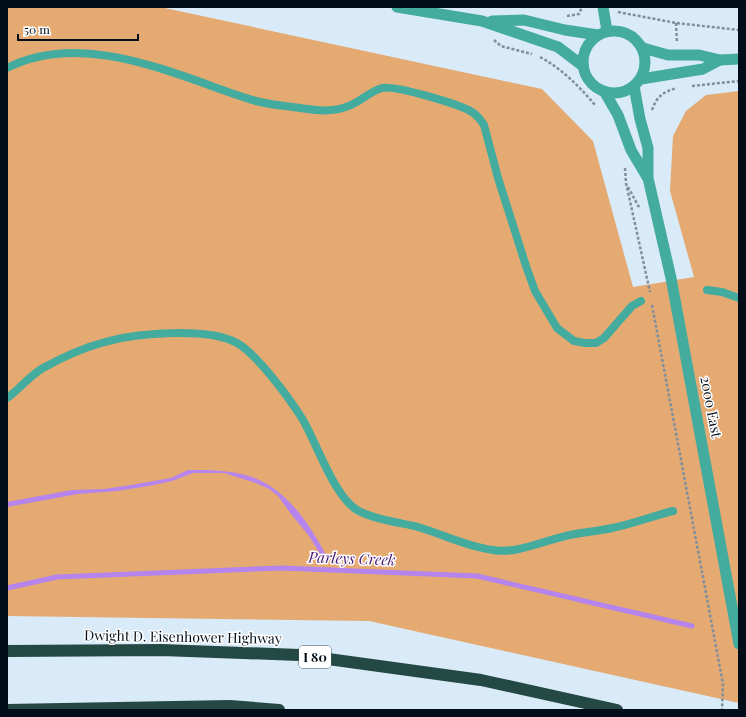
<svg xmlns="http://www.w3.org/2000/svg" width="746" height="717" font-family="'Playfair Display',serif">
<style>
.green{fill:#e5aa71}
.water{fill:#b584ed}
.lines{fill:none;stroke-linecap:round;stroke-linejoin:round}
.stream{stroke:#b584ed;stroke-width:5}
.path{stroke:#808f9d;stroke-width:2.5;stroke-dasharray:3 2;stroke-linecap:butt}
.service{stroke:#44ab9f;stroke-width:8}
.minor{stroke:#44ab9f;stroke-width:11}
.tertiary{stroke:#44ab9f;stroke-width:11}
.motorway{stroke:#244944;stroke-width:12}
.labels{text-anchor:middle;stroke-width:3;stroke-linejoin:round;paint-order:stroke}
.shield{fill:#fff;stroke:#4d565e;stroke-width:1}
.shield-label{font-size:13px;font-weight:bold;fill:#010d19}
.street-label{font-size:14px;fill:#010d19;stroke:#fff}
.water-label{font-size:15px;font-style:italic;fill:#4a1774;stroke:#fff}
</style>
<rect width="100%" height="100%" fill="#d9eaf8"/>
<polygon class="green" points="12,7 160,7 542,89 593,141 633,287 694,277 670,191 673,136 686,111 706,95 739,91 739,703 369,621 7,616 7,8"/>
<path class="water" d="M 188,470 C 209,470 229,470 249,476 C 285,487 310,524 326,555 L 322,557 L 309,536 L 291,514 L 278,496 L 269,489 L 256,483 L 224,473 L 193,473 L 172,481 L 149,486 L 117,491 L 78,494 L 7,507 L 7,502 L 72,490 L 104,489 L 131,485 L 171,478 Z"/>
<g class="lines">
<polyline class="stream" points="7,588 57,577 282,568 477,576 692,626"/>
<g class="path">
<polyline points="618,12 676,23 739,30"/>
<polyline points="567,16 579,14 582,7"/>
<polyline points="676,23 677,43"/>
<polyline points="494,40 501,46 532,54"/>
<path d="M 540,57 C 562,69 579,86 595,105"/>
<polyline points="692,86 739,81"/>
<path d="M 652,110 C 657,96 663,92 677,88"/>
<polyline points="625,168 626,183 650,292"/>
<polyline points="628,187 640,209"/>
<polyline points="652,305 723,684 722,710"/>
</g>
<g class="service">
<path d="M 7,68 C 82,30 171,73 243,97 C 259,103 276,105 293,107 C 313,110 334,114 353,104 C 362,100 371,91 382,88 C 395,85 459,104 472,112 C 477,115 480,119 484,125 L 498,178 L 526,266 L 535,291 L 557,328 L 574,341 L 585,343 L 596,343 L 604,338 L 632,306 L 641,301"/>
<polyline points="707,290 722,292 739,298"/>
<path d="M 7,398 C 20,389 29,376 43,368 C 61,358 86,347 105,342 C 136,333 208,327 237,343 C 257,354 290,399 303,420 C 317,444 334,496 357,510 C 375,520 398,522 418,527 C 442,534 468,547 493,550 C 516,554 540,542 562,537 C 578,532 595,532 612,528 C 633,524 652,516 673,511"/>
</g>
<polyline class="minor" points="603,7 607,31"/>
<g class="tertiary">
<polyline points="397,7 482,21 558,47 583,66"/>
<polyline points="492,21 524,20 565,30 598,35"/>
<circle cx="614" cy="62" r="31"/>
<polyline points="643,48 668,55 699,55 720,60 739,59"/>
<polyline points="641,79 703,69 720,60"/>
<polyline points="634,86 640,119 648,148 648,178 671,278 739,644"/>
<polyline points="604,91 618,115 631,150 647,177"/>
</g>
<g class="motorway">
<polyline points="7,651 162,650 299,655 481,680 617,710"/>
<polyline points="7,710 230,706 279,710"/>
</g>
</g>
<g class="labels">
<rect class="shield" x="299" y="646" width="32" height="22" rx="3"/>
<g class="shield-label">
<text x="315" y="662">I 80</text>
</g>
<g class="street-label">
<text transform="translate(711 407) rotate(79)" y="5">2000 East</text>
<text transform="translate(183 637) rotate(1)" y="5">Dwight D. Eisenhower Highway</text>
</g>
<g class="water-label">
<text transform="translate(352 559) rotate(2)" y="5">Parleys Creek</text>
</g>
</g>
<rect width="746" height="717" fill="none" stroke="#010d19" stroke-width="16"/>
<path d="M18 34v6h120v-6" fill="none" stroke="#010d19" stroke-width="2"/>
<text x="24" y="34" font-size="12" fill="#010d19" stroke="#ffffff" stroke-width="3" paint-order="stroke">50 m</text>
</svg>
